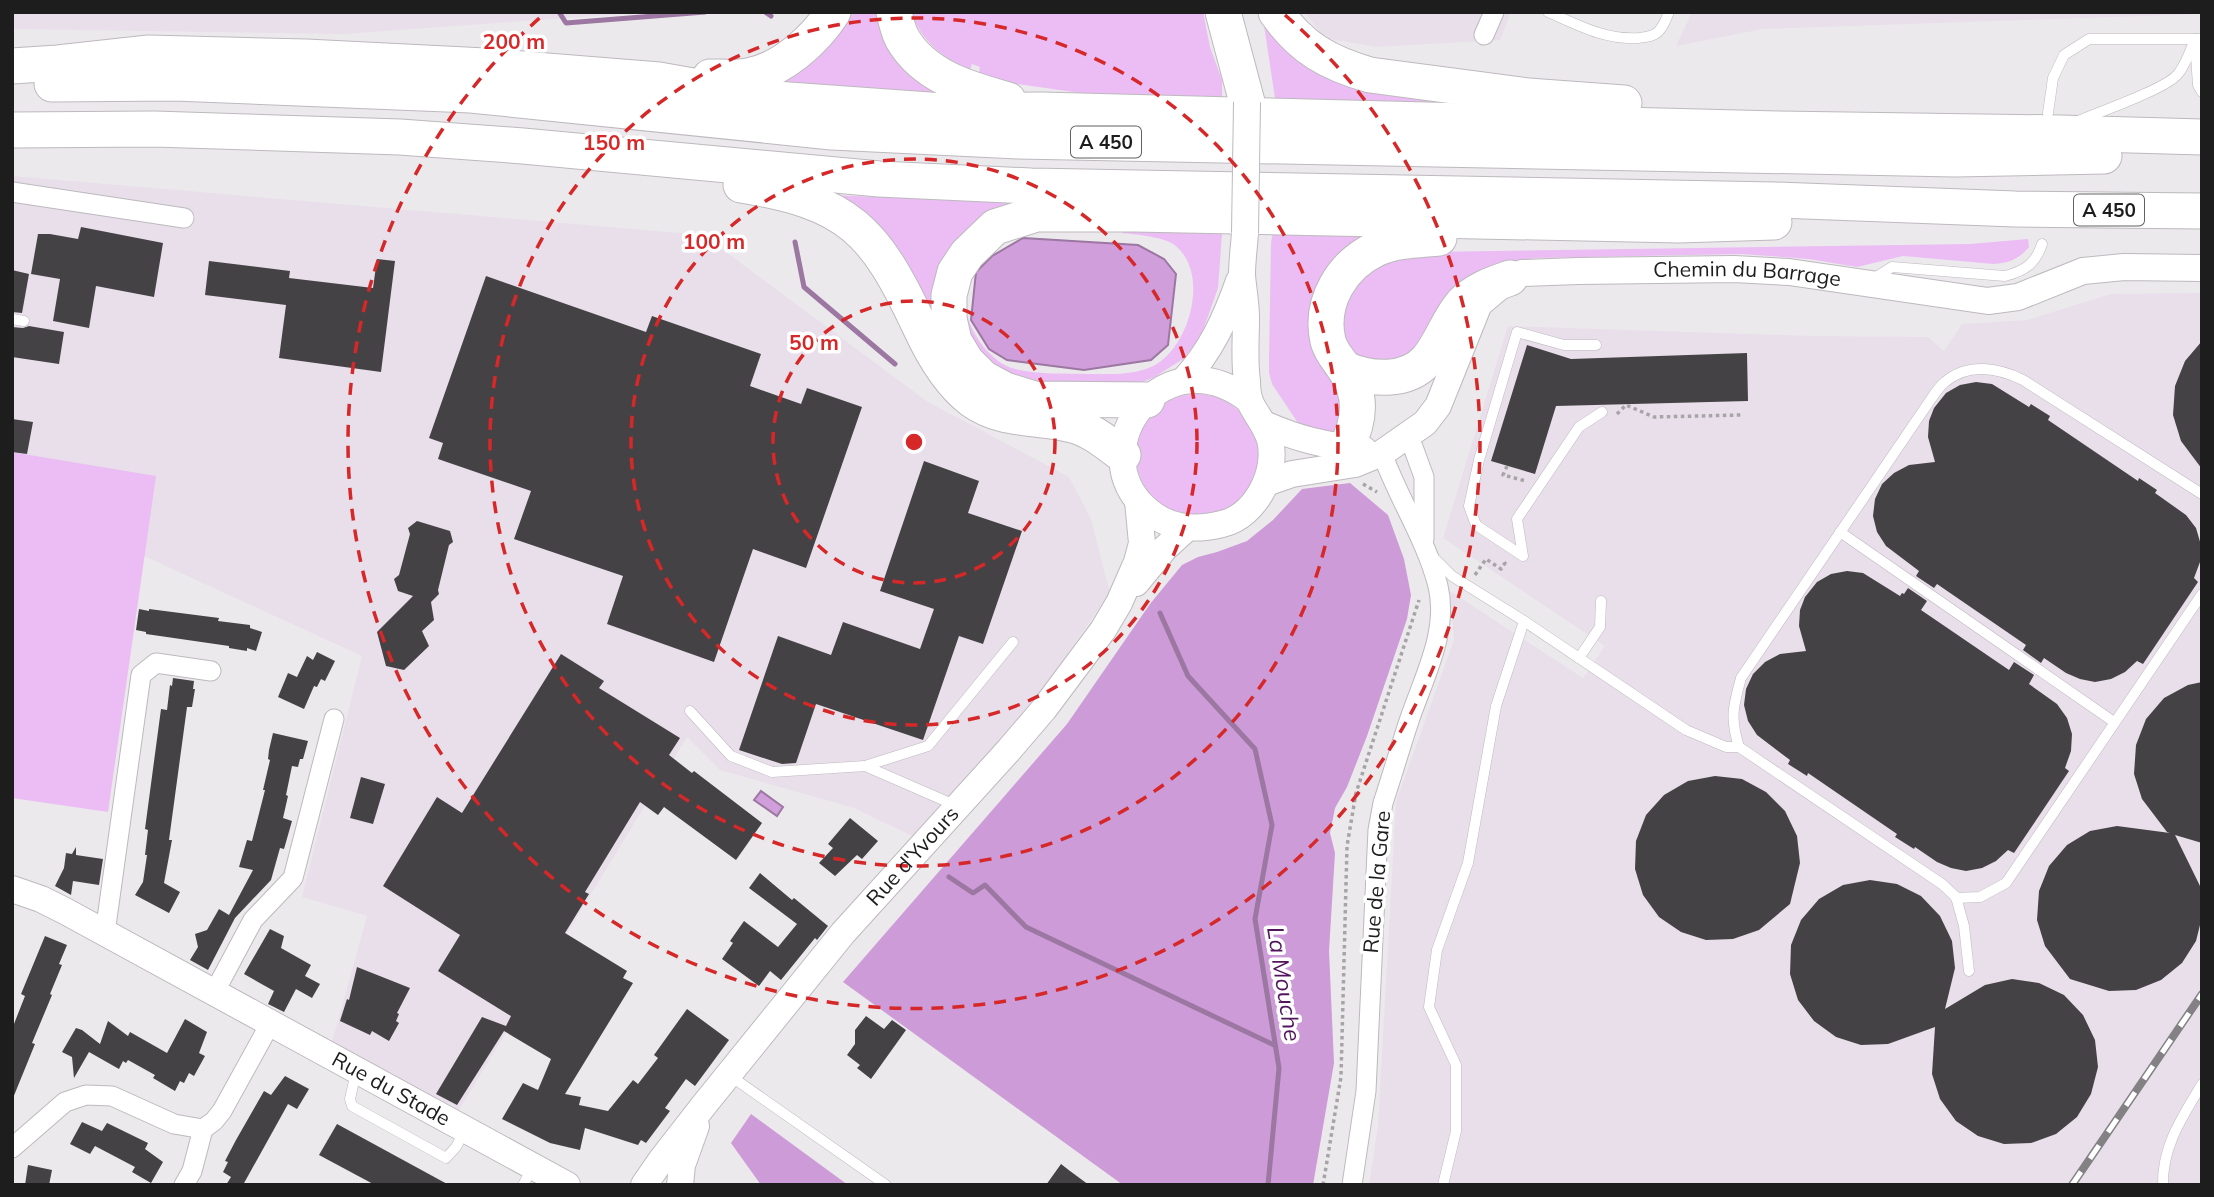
<svg xmlns="http://www.w3.org/2000/svg" width="2214" height="1197" font-family="Mulish,sans-serif">
<style>
.built{fill:#e8dfea}
.green{fill:#ebbdf4}
.forest{fill:#cd9bd7}
.water{fill:#d09eda;stroke:#9b77a2;stroke-width:2}
.lines{fill:none;stroke-linecap:round;stroke-linejoin:round}
.stream{stroke:#9b77a2;stroke-width:5}
.building{fill:#454245}
.lane-casing{stroke:#bdb9be;stroke-width:11}
.street-casing{stroke:#bdb9be;stroke-width:21}
.secondary-casing{stroke:#bdb9be;stroke-width:28}
.highway-casing{stroke:#bdb9be;stroke-width:37}
.path{stroke:#a7a4a7;stroke-width:3.5;stroke-dasharray:3.5 3.5;stroke-linecap:butt}
.lane{stroke:#fff;stroke-width:10}
.street{stroke:#fff;stroke-width:19}
.secondary{stroke:#fff;stroke-width:26}
.highway{stroke:#fff;stroke-width:35}
.rail-casing{stroke:#838184;stroke-width:8}
.rail{stroke:#fff;stroke-width:5;stroke-dasharray:16;stroke-linecap:butt}
.secondary-bridge-casing{stroke:#bdb9be;stroke-width:28;stroke-linecap:butt}
.secondary-bridge{stroke:#fff;stroke-width:26}
.ring{fill:none;stroke:#d62828;stroke-width:3.5;stroke-dasharray:12 9}
.labels{text-anchor:middle;stroke-width:7;stroke-linejoin:round;paint-order:stroke}
.shield{fill:#fff;stroke:#626162;stroke-width:2}
.shield-label{font-size:19px;font-weight:bold;fill:#1e1d1e}
.street-label{font-size:21px;fill:#1e1d1e;stroke:#fff}
.water-label{font-size:23px;font-style:italic;fill:#51145d;stroke:#fff}
.centre{fill:#d62828;stroke:#fff;stroke-width:3.5}
.ring-label{font-size:21px;text-anchor:middle;font-weight:bold;fill:#d62828;stroke:#fff;stroke-width:7;stroke-linejoin:round;paint-order:stroke}
</style>
<rect width="100%" height="100%" fill="#ece9ed"/>
<g class="built">
<polygon points="12,12 649,12 344,34 12,29"/>
<polygon points="1305,12 1511,12 1500,40 1377,47 1324,38"/>
<polygon points="1692,12 2202,12 2202,14 1763,29 1676,46"/>
<polygon points="12,176 703,235 928,402 1069,477 1091,519 1110,593 1027,711 912,836 854,808 720,770 687,737 457,1113 331,1046 367,916 302,897 362,656 144,556 155,476 12,452"/>
<polygon points="2202,293 2202,1185 1369,1185 1378,1126 1396,802 1454,640 1450,591 1583,678 1605,646 1443,538 1508,326 1814,336 1928,337 1944,351 1962,324 2027,320 2111,294"/>
</g>
<g class="green">
<polygon points="843,12 881,12 956,98 763,83"/>
<path d="M 911,12 L 1203,12 L 1210,47 L 1222,80 L 1222,103 L 1129,100 L 996,81 L 996,78 L 979,73 L 980,67 L 972,64 L 970,70 C 942,57 922,42 911,12 Z"/>
<polygon points="1270,24 1501,103 1276,105 1264,25"/>
<polygon points="829,195 1028,203 987,216 943,348"/>
<path d="M 1133,229 L 1222,234 L 1218,288 L 1201,336 L 1183,359 L 1153,378 L 1125,388 L 1017,381 L 975,352 L 964,330 L 965,289 C 966,297 965,307 967,315 C 973,337 992,363 1015,369 C 1039,375 1065,373 1089,374 C 1112,374 1142,376 1161,361 C 1192,338 1209,269 1173,244 C 1163,237 1134,234 1121,233 Z"/>
<polygon points="1273,231 1383,232 1339,261 1338,376 1342,438 1300,426 1272,384 1269,373 1269,360 1271,243"/>
<path d="M 2028,239 L 2029,247 C 2019,259 2009,263 1994,264 L 1903,256 L 1857,267 L 1809,259 L 1741,254 L 1536,258 L 1514,261 L 1417,349 L 1395,363 L 1363,359 L 1354,353 L 1347,347 L 1340,327 L 1346,296 L 1374,265 L 1428,252 L 1970,244 Z"/>
<circle cx="1197" cy="455" r="61"/>
<polygon points="12,452 156,476 108,812 12,798"/>
</g>
<g class="forest">
<polygon points="1350,483 1388,515 1404,559 1411,595 1407,619 1367,736 1347,787 1335,808 1330,833 1335,853 1329,951 1334,1063 1313,1185 1123,1185 843,982 1067,724 1150,604 1182,565 1198,557 1217,552 1247,541 1273,520 1302,489"/>
<polygon points="751,1114 848,1185 761,1185 731,1143"/>
</g>
<g class="water">
<polygon points="1023,238 1138,245 1164,259 1176,274 1168,345 1151,360 1084,370 1007,360 989,349 971,320 976,272 992,256"/>
<polygon points="761,791 783,807 777,816 754,800"/>
</g>
<g class="lines">
<g class="stream">
<polyline points="559,12 566,23 705,12"/>
<polyline points="765,12 771,16"/>
<polyline points="795,242 804,287 895,364"/>
<polyline points="1160,613 1188,676 1255,749 1272,825 1255,919 1279,1068 1268,1185"/>
<polyline points="949,877 973,893 985,885 1026,927 1274,1045"/>
</g>
</g>
<g class="building">
<polygon points="81,227 163,243 154,297 96,286 89,328 53,321 60,279 31,274 38,234 50,234 78,239"/>
<polygon points="377,259 395,261 381,372 279,358 286,305 205,295 209,261 290,271 289,278 373,288"/>
<polygon points="12,270 29,274 22,313 12,312"/>
<polygon points="486,276 646,332 652,316 761,354 750,386 801,404 807,388 862,407 806,568 753,549 714,662 607,624 623,576 514,539 531,491 438,459 443,443 429,438"/>
<polygon points="29,326 64,332 59,364 12,357 12,327 23,328"/>
<polygon points="2202,341 2202,469 2181,441 2173,415 2175,386 2185,361"/>
<polygon points="1527,345 1571,359 1747,353 1748,401 1556,406 1535,474 1491,461"/>
<polygon points="1976,382 1992,384 2029,407 2031,404 2050,416 2048,420 2138,481 2139,478 2157,490 2155,493 2186,515 2196,528 2201,545 2200,562 2194,578 2198,582 2143,664 2137,661 2125,672 2111,679 2095,682 2080,679 2066,673 2044,658 2041,663 2023,650 2026,645 1937,584 1934,588 1916,576 1919,571 1886,546 1877,532 1873,516 1875,499 1882,484 1894,473 1909,465 1935,462 1928,437 1929,421 1934,408 1946,393 1960,385"/>
<polygon points="12,419 33,422 27,454 12,452"/>
<polygon points="924,461 979,481 968,513 1022,531 983,644 959,636 923,740 816,704 796,763 782,764 739,750 778,636 831,655 843,622 920,649 934,609 880,591"/>
<polygon points="417,521 450,531 453,542 449,545 438,590 439,594 431,602 434,620 422,631 429,646 404,670 386,666 377,632 413,596 398,591 394,579 399,575 410,534 408,528"/>
<polygon points="1847,571 1863,573 1900,596 1902,593 1904,594 1908,588 1927,601 1921,610 2009,670 2014,662 2034,675 2029,684 2057,704 2067,718 2072,734 2071,751 2065,768 2069,771 2014,853 2008,850 1996,861 1982,868 1966,871 1951,868 1937,862 1915,847 1914,849 1895,837 1897,834 1808,773 1807,776 1788,764 1790,760 1757,735 1748,721 1744,705 1746,689 1753,674 1765,662 1780,654 1806,651 1799,626 1800,610 1805,597 1817,582 1831,574"/>
<polygon points="139,609 149,611 149,609 219,618 218,621 250,625 250,628 262,632 256,651 247,648 247,651 229,648 229,646 146,634 146,632 136,630"/>
<polygon points="317,652 335,661 325,681 321,679 317,687 314,686 304,709 278,697 288,673 297,677 307,656 313,660"/>
<polygon points="561,654 604,681 599,688 680,738 669,755 692,773 694,771 762,823 736,860 664,807 658,815 640,802 585,892 589,894 565,933 627,971 623,978 633,983 565,1094 581,1097 579,1105 608,1111 633,1080 638,1084 658,1058 654,1055 687,1009 729,1040 695,1086 686,1079 665,1108 670,1111 646,1143 641,1140 638,1145 585,1128 580,1150 550,1143 502,1119 523,1083 538,1090 551,1059 504,1031 457,1105 436,1094 482,1017 506,1026 511,1016 438,971 460,935 383,886 437,797 462,813"/>
<polygon points="173,678 194,681 193,689 195,689 192,707 187,707 169,840 172,840 164,883 180,892 169,913 135,895 143,882 147,855 145,855 148,830 145,829 161,709 167,710 170,685 172,686"/>
<polygon points="2202,682 2202,843 2175,835 2200,886 2202,917 2196,941 2182,963 2161,980 2136,990 2109,991 2070,979 2045,946 2037,920 2039,891 2049,866 2067,845 2090,831 2117,826 2170,833 2167,832 2142,799 2134,774 2136,745 2146,719 2164,698 2188,685"/>
<polygon points="273,733 308,741 303,759 300,759 298,767 292,766 286,795 288,796 283,818 292,821 284,849 280,848 271,880 235,918 208,970 190,960 198,947 195,934 207,930 219,909 229,915 253,870 239,867 247,840 252,841 265,790 263,790 270,760 268,759 269,750"/>
<polygon points="1715,776 1742,779 1766,792 1785,811 1797,836 1800,863 1790,904 1759,930 1733,939 1706,940 1681,932 1659,917 1643,895 1635,869 1636,841 1646,815 1664,795 1688,781"/>
<polygon points="361,777 385,784 373,824 350,818"/>
<polygon points="850,818 878,841 862,859 857,855 835,876 819,863 833,848 828,844"/>
<polygon points="76,847 76,855 103,859 99,885 73,881 71,895 55,886 64,868 66,853 72,854"/>
<polygon points="760,873 792,900 794,898 828,926 817,940 815,938 781,980 770,971 759,986 722,959 733,943 730,941 744,921 778,947 797,924 749,888"/>
<polygon points="1870,880 1897,884 1921,896 1940,916 1952,941 1955,968 1945,1009 1985,985 2012,979 2039,983 2064,995 2083,1015 2095,1040 2098,1067 2091,1094 2077,1117 2056,1134 2031,1143 2004,1144 1978,1136 1956,1121 1940,1099 1932,1074 1935,1027 1888,1044 1861,1045 1836,1037 1814,1021 1798,1000 1790,974 1791,945 1801,920 1819,899 1843,885"/>
<polygon points="270,929 284,936 281,948 311,965 305,976 320,984 312,998 296,989 284,1012 268,1004 274,991 244,974"/>
<polygon points="45,936 67,945 59,964 62,965 50,994 52,995 32,1043 35,1044 13,1098 12,1029 25,996 21,994"/>
<polygon points="357,967 410,988 397,1013 399,1014 396,1021 399,1023 389,1041 372,1031 370,1035 340,1021 347,999 349,1000"/>
<polygon points="866,1016 884,1029 892,1020 906,1030 871,1079 857,1068 860,1065 847,1055 855,1044 855,1030"/>
<polygon points="185,1019 207,1032 199,1053 205,1056 194,1076 189,1073 184,1083 180,1081 175,1091 153,1078 155,1075 128,1060 126,1063 123,1061 119,1069 89,1052 74,1078 72,1057 62,1052 76,1028 82,1030 100,1044 108,1021 128,1036 130,1032 167,1053"/>
<polygon points="285,1076 309,1089 297,1109 288,1104 243,1185 226,1185 231,1177 223,1172 228,1162 225,1161 236,1140 264,1091 271,1095"/>
<polygon points="82,1122 102,1131 107,1123 148,1143 145,1149 163,1162 151,1183 132,1172 135,1167 95,1146 90,1154 70,1144"/>
<polygon points="337,1124 449,1185 375,1185 319,1155"/>
<polygon points="1061,1164 1070,1171 1089,1185 1046,1185"/>
<polygon points="28,1165 52,1170 49,1185 25,1185"/>
</g>
<g class="lines">
<defs>
<g id="lane">
<path d="M 1548,12 C 1578,25 1605,40 1638,38 C 1646,37 1652,37 1658,32 C 1664,26 1666,19 1669,12"/>
<polyline points="2195,43 2198,85 2202,92"/>
<polyline points="2048,113 2053,78 2064,55 2089,39 2202,39"/>
<path d="M 2078,121 C 2099,112 2166,89 2178,74 C 2186,64 2190,52 2195,39"/>
<path d="M 1873,279 L 1892,267 L 2005,276 C 2025,271 2036,263 2042,244"/>
<polyline points="12,319 24,321"/>
<polyline points="1596,345 1564,345 1517,332 1479,460 1469,506 1476,525 1523,556 1517,519 1579,427 1602,412"/>
<polyline points="1840,532 2114,722"/>
<polyline points="1434,558 1452,576 1524,621 1686,730 1726,747 1739,747"/>
<polyline points="1579,658 1600,627 1601,601"/>
<polyline points="690,711 731,756 772,772 865,766 957,806"/>
<polyline points="865,766 928,746 1013,642"/>
<polyline points="1956,898 1980,897 2006,883 2202,594"/>
<path d="M 1969,971 L 1964,926 L 1956,897 L 1942,884 L 1739,747 C 1730,718 1733,707 1741,678 L 1931,399 C 1935,393 1940,386 1945,382 C 1968,362 1999,368 2023,380 L 2202,494"/>
<polyline points="356,1072 350,1099 352,1106 446,1158 456,1147 465,1130"/>
<polyline points="729,1075 886,1185"/>
<polyline points="523,1185 533,1167"/>
<polyline points="1443,1185 1456,1131 1456,1065 1429,1007 1437,950 1468,863 1496,706 1524,621"/>
<path d="M 2163,1185 C 2162,1146 2183,1116 2202,1084"/>
</g>
<g id="street">
<polyline points="1484,35 1494,12"/>
<polyline points="12,192 184,218"/>
<polyline points="1406,438 1413,447 1424,477 1424,539"/>
<polyline points="105,933 141,675 156,663 211,671"/>
<polyline points="214,993 253,920 293,878 334,719"/>
<polyline points="12,1148 65,1102 86,1095 112,1096 174,1124 203,1129 214,1121 222,1111 270,1024"/>
<polyline points="184,1185 192,1171 203,1129"/>
<path d="M 1352,1185 L 1366,1091 L 1378,830 L 1383,803 C 1392,776 1400,748 1409,721 C 1423,679 1449,632 1438,586 C 1426,539 1398,498 1382,453"/>
</g>
<g id="secondary">
<path d="M 1245,233 C 1244,247 1242,261 1242,275 C 1243,289 1246,303 1246,318 C 1246,339 1244,360 1247,381 C 1247,388 1248,396 1250,402 C 1256,415 1266,425 1270,440 C 1278,472 1256,516 1222,524 C 1193,531 1167,529 1144,507 C 1082,447 1165,333 1250,401"/>
<path d="M 1184,380 C 1211,351 1226,318 1239,281"/>
<path d="M 1264,424 C 1300,440 1325,445 1364,450"/>
<path id="s1" d="M 1266,483 L 1292,474 L 1355,464 L 1382,453 L 1425,423 L 1438,406 L 1479,304 L 1510,278 L 1522,273 L 1578,271 L 1734,269 L 1789,272 L 1988,301 L 2018,297 L 2083,271 L 2124,267 L 2202,268"/>
<polyline points="1136,583 1164,549 1187,528"/>
<path id="s2" d="M 12,889 L 41,899 L 65,911 L 567,1185"/>
<path id="s3" d="M 644,1185 L 662,1159 L 704,1105 L 843,933 L 1008,751 L 1044,709 L 1103,630 L 1119,603 L 1137,562 L 1142,543 L 1138,501"/>
<polyline points="680,1185 682,1165 696,1126"/>
</g>
<g id="highway">
<path d="M 894,12 C 896,21 898,31 902,38 C 924,77 969,89 1008,100"/>
<polyline points="1223,12 1247,102"/>
<path d="M 1276,12 C 1301,48 1328,63 1370,75 L 1528,96 L 1624,103"/>
<polyline points="12,66 58,63 149,53 306,57 485,66 659,80 760,98 943,111 1042,110 1778,129 2060,133 2202,137"/>
<path d="M 710,77 C 722,77 736,78 748,76 C 782,70 815,40 833,12"/>
<polyline points="52,84 175,83 471,95 832,132 1018,141 1955,159 2104,156"/>
<polyline points="12,130 154,129 400,137 523,146 879,179 1031,186 1775,200 2015,209 2202,211"/>
<path d="M 741,185 C 849,202 875,230 920,327 C 932,353 948,382 972,400 C 1002,422 1039,416 1073,425 C 1092,430 1108,444 1123,455"/>
<path d="M 1345,369 C 1370,380 1407,383 1427,360 C 1441,344 1448,320 1462,304 C 1475,290 1493,284 1510,278"/>
<polyline points="1147,400 1034,399 1005,390 983,378 966,361 954,341 949,319 949,295 955,272 967,254 995,227 1036,214 1134,214 1679,225 1774,222"/>
<path d="M 1346,448 C 1360,421 1363,394 1344,368 C 1338,359 1331,352 1328,341 C 1319,302 1342,265 1376,249 C 1395,240 1419,240 1439,238"/>
</g>
</defs>
<use href="#lane" class="lane-casing"/>
<use href="#street" class="street-casing"/>
<use href="#secondary" class="secondary-casing"/>
<use href="#highway" class="highway-casing"/>
<g class="path">
<polyline points="1617,414 1626,405 1654,417 1741,415"/>
<polyline points="1507,466 1503,475 1526,481"/>
<polyline points="1363,484 1377,492"/>
<polyline points="1475,575 1486,559 1501,569 1505,563 1502,561"/>
<polyline points="1323,1185 1341,1077 1347,846 1356,793 1419,600"/>
</g>
<use href="#lane" class="lane"/>
<use href="#street" class="street"/>
<use href="#secondary" class="secondary"/>
<use href="#highway" class="highway"/>
<defs>
<polyline id="rail" points="2072,1185 2202,994"/>
</defs>
<use href="#rail" class="rail-casing"/>
<use href="#rail" class="rail"/>
<defs>
<polyline id="secondary-bridge" points="1245,233 1247,102"/>
</defs>
<use href="#secondary-bridge" class="secondary-bridge-casing"/>
<use href="#secondary-bridge" class="secondary-bridge"/>
</g>
<g class="ring">
<circle cx="914" cy="442" r="141"/>
<circle cx="914" cy="442" r="283"/>
<circle cx="914" cy="442" r="424"/>
<path d="M1285 15A566 566 0 1 1 543 15"/>
</g>
<g class="labels">
<g class="shield">
<rect x="1071" y="126.5" width="70" height="31" rx="5"/>
<rect x="2074" y="194.5" width="70" height="31" rx="5"/>
</g>
<g class="shield-label">
<text x="1106" y="149">A 450</text>
<text x="2109" y="217">A 450</text>
</g>
<g class="street-label">
<text dy="7" stroke="none"><textPath href="#s1" startOffset="583">Chemin du Barrage</textPath></text>
<text dy="7" stroke="none"><textPath href="#s3" startOffset="425">Rue d'Yvours</textPath></text>
<text transform="translate(1377 882) rotate(-85)" y="7">Rue de la Gare</text>
<text dy="7" stroke="none"><textPath href="#s2" startOffset="429">Rue du Stade</textPath></text>
</g>
<g class="water-label">
<text transform="translate(1284 984) rotate(81)" y="8">La Mouche</text>
</g>
</g>
<circle cx="914" cy="442" r="10" class="centre"/>
<g class="ring-label">
<text x="514" y="49">200 m</text>
<text x="614" y="150">150 m</text>
<text x="714" y="249">100 m</text>
<text x="814" y="350">50 m</text>
</g>
<rect width="2214" height="1197" fill="none" stroke="#1e1d1e" stroke-width="28"/>
</svg>
